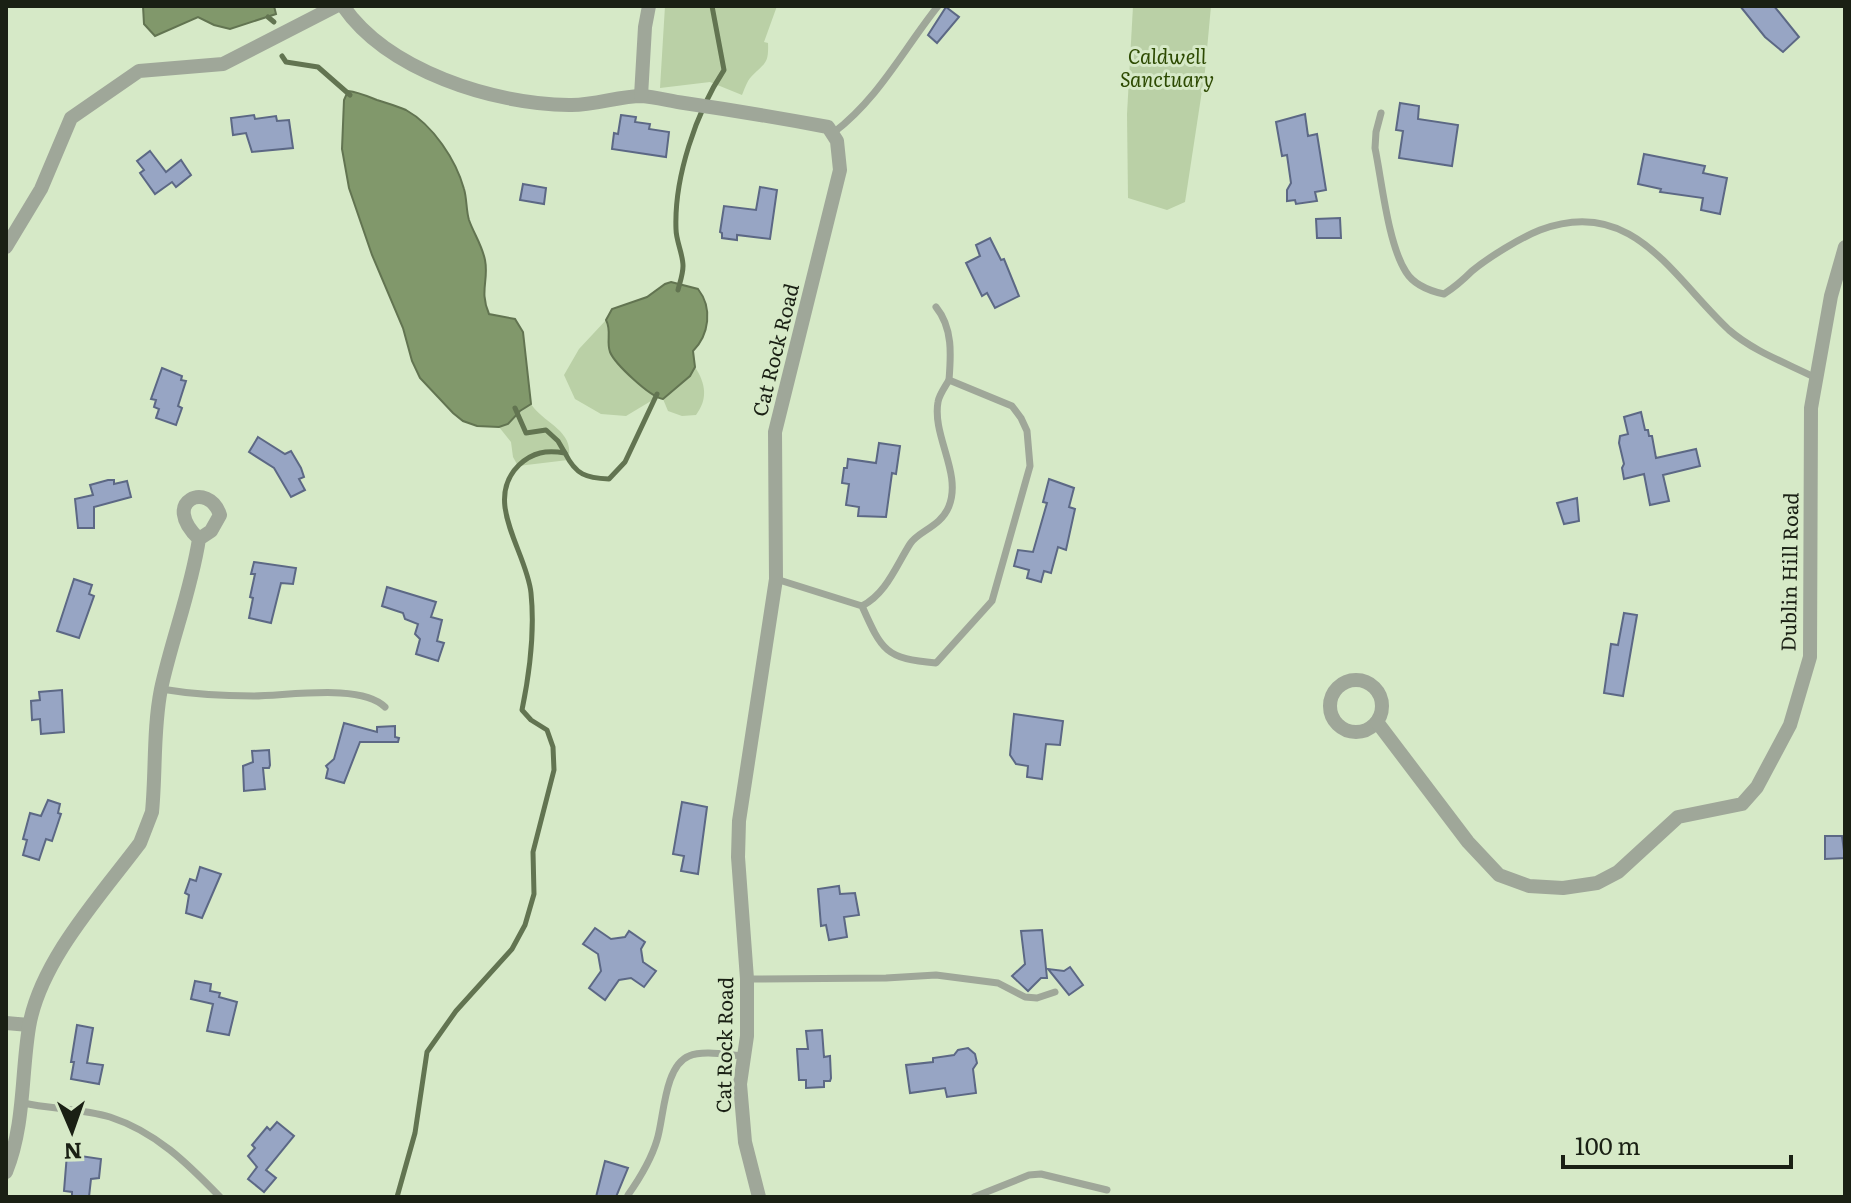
<svg xmlns="http://www.w3.org/2000/svg" width="1851" height="1203" font-family="Literata,serif">
<style>
.green{fill:#bad0a6}
.water{fill:#81986b;stroke:#627451;stroke-width:2}
.lines{fill:none;stroke-linecap:round;stroke-linejoin:round}
.stream{stroke:#627451;stroke-width:5}
.building{fill:#97a5c4;stroke:#5c6885;stroke-width:2}
.service{stroke:#9fa799;stroke-width:7}
.minor{stroke:#9fa799;stroke-width:14}
.labels{text-anchor:middle;stroke-width:6;stroke-linejoin:round;paint-order:stroke}
.park-label{font-size:20px;font-style:italic;fill:#2d4a02;stroke:#d6e9c7}
.street-label{font-size:20px;fill:#1a2014;stroke:#d6e9c7}
</style>
<rect width="100%" height="100%" fill="#d6e9c7"/>
<g class="green">
<path d="M 665,6 L 777,6 L 764,42 L 768,43 C 769,65 764,63 751,77 C 747,81 744,90 742,95 L 710,82 L 660,88 Z"/>
<polygon points="1133,6 1211,6 1205,71 1185,202 1167,210 1128,198 1127,114"/>
<path d="M 606,320 C 611,329 607,336 609,345 C 614,367 640,384 656,398 L 626,416 L 601,414 L 575,399 L 564,375 L 579,349 Z"/>
<path d="M 695,367 C 706,384 708,399 696,415 L 682,416 L 668,411 L 663,399 L 690,376 Z"/>
<path d="M 531,404 C 544,424 576,431 568,460 L 518,466 L 513,457 L 511,442 L 499,427 C 512,422 520,411 531,404 Z"/>
</g>
<g class="water">
<polygon points="143,6 274,6 276,14 230,29 214,25 198,17 155,36 144,24"/>
<path d="M 348,91 C 358,92 367,96 377,100 C 386,103 397,106 406,110 C 433,125 456,160 464,189 C 467,199 466,210 469,220 C 474,234 482,245 485,260 C 489,280 479,291 489,314 L 515,319 L 523,332 L 531,404 L 520,411 L 508,424 L 499,427 L 477,426 L 463,421 L 453,413 L 420,378 L 412,361 L 403,328 L 372,255 L 349,188 L 342,149 L 344,100 Z"/>
<path d="M 671,282 L 698,289 C 713,308 709,335 693,351 L 695,367 L 690,376 L 663,399 C 650,397 615,364 610,352 C 606,341 612,331 606,320 L 612,309 L 647,297 L 665,284 Z"/>
</g>
<g class="lines">
<g class="stream">
<polyline points="268,17 274,22"/>
<polyline points="282,56 286,62 318,67 350,95"/>
<path d="M 678,290 C 680,282 683,274 683,266 C 683,254 676,241 676,229 C 674,178 696,112 724,70 L 712,6"/>
<polyline points="515,408 526,433 546,430 558,441 565,453"/>
<path d="M 397,1197 L 415,1133 L 427,1052 L 456,1011 L 512,949 L 525,925 L 534,894 L 533,852 L 554,770 L 553,747 L 547,730 L 531,720 L 522,710 C 530,671 535,632 531,593 C 527,552 482,501 519,465 C 533,452 546,450 565,453 C 576,475 586,478 609,479 L 625,462 L 657,394"/>
</g>
</g>
<g class="building">
<polygon points="1740,6 1774,6 1799,37 1783,52 1765,37"/>
<polygon points="946,7 959,17 937,43 928,35"/>
<polygon points="1400,103 1419,106 1418,119 1458,125 1452,166 1399,158 1403,131 1396,130"/>
<polygon points="1305,114 1308,136 1317,134 1326,190 1315,192 1317,201 1296,204 1295,200 1287,201 1287,190 1291,183 1287,155 1282,156 1276,122"/>
<polygon points="254,115 255,119 276,116 277,121 289,120 293,148 252,152 246,133 233,135 231,118"/>
<polygon points="621,115 636,117 635,122 650,124 649,129 669,132 666,157 612,149 614,133 618,134"/>
<polygon points="150,151 166,172 181,160 191,175 176,187 172,182 155,194 140,173 144,170 137,161"/>
<polygon points="1644,154 1705,166 1703,173 1727,178 1720,214 1701,210 1703,198 1660,192 1661,189 1638,184"/>
<polygon points="523,184 546,188 544,204 520,200"/>
<polygon points="760,187 777,190 770,239 737,235 737,240 722,238 722,233 720,232 724,206 756,210"/>
<polygon points="1340,218 1341,238 1317,238 1316,219"/>
<polygon points="990,238 1001,260 1004,259 1019,296 995,308 987,293 982,296 966,263 980,256 976,245"/>
<polygon points="162,368 182,376 181,380 186,381 178,406 182,408 176,425 156,418 159,409 154,407 156,400 151,399"/>
<polygon points="1641,412 1645,430 1648,430 1649,436 1652,436 1656,458 1696,449 1700,466 1663,475 1669,501 1650,505 1644,474 1624,479 1622,468 1624,464 1619,443 1620,436 1628,434 1624,417"/>
<polygon points="258,437 285,454 291,451 301,468 304,477 299,479 305,490 291,497 274,468 249,452"/>
<polygon points="879,443 900,446 896,474 892,473 886,517 858,516 859,507 846,505 849,484 842,483 844,468 847,468 848,459 876,463"/>
<polygon points="1049,479 1074,488 1069,507 1075,509 1066,550 1058,547 1051,573 1044,571 1041,582 1027,578 1029,570 1014,566 1018,550 1033,552 1047,503 1043,502"/>
<polygon points="108,480 114,480 114,484 127,481 131,497 94,507 94,528 78,528 75,499 93,495 90,485"/>
<polygon points="1577,498 1579,521 1564,524 1557,503"/>
<polygon points="254,562 296,568 293,584 281,583 271,623 249,618 253,598 250,597 255,574 251,574"/>
<polygon points="74,579 92,585 89,594 94,596 79,638 57,631"/>
<polygon points="387,587 436,602 431,617 442,620 437,641 444,643 438,661 416,654 420,639 415,634 418,624 405,619 403,613 382,606"/>
<polygon points="1624,613 1637,615 1623,696 1604,693 1611,644 1618,645"/>
<polygon points="62,690 64,732 41,734 40,719 32,720 31,701 40,700 39,692"/>
<polygon points="1014,714 1063,721 1060,745 1046,744 1042,779 1027,777 1028,766 1016,764 1010,755"/>
<polygon points="344,723 377,732 377,727 395,726 395,737 399,738 398,742 360,742 344,783 326,778 328,769 326,766 334,759"/>
<polygon points="269,750 270,765 269,768 263,768 265,789 244,791 243,766 253,762 252,751"/>
<polygon points="48,800 60,804 58,813 61,814 52,841 46,839 39,860 23,855 27,840 23,839 30,813 41,816"/>
<polygon points="682,802 707,807 698,874 681,871 684,856 673,854"/>
<polygon points="1825,836 1842,836 1845,858 1825,859"/>
<polygon points="200,867 221,874 202,918 186,913 189,895 185,893 190,879 196,881"/>
<polygon points="839,886 840,894 855,893 859,915 844,917 847,937 829,940 826,925 821,926 818,889"/>
<polygon points="595,928 611,939 625,937 629,931 645,942 641,949 643,962 656,971 644,987 631,978 619,980 605,1000 589,988 601,971 598,954 583,944"/>
<polygon points="1042,930 1047,978 1041,978 1028,991 1012,976 1025,964 1021,931"/>
<polygon points="1070,967 1083,985 1069,995 1048,969 1064,971"/>
<polygon points="195,981 211,984 210,991 220,993 219,997 237,1002 229,1035 207,1031 213,1004 191,999"/>
<polygon points="77,1025 93,1028 87,1063 103,1065 99,1084 71,1079 74,1062 71,1062"/>
<polygon points="822,1030 824,1057 830,1056 831,1078 830,1081 824,1081 824,1087 806,1088 806,1080 799,1080 797,1049 808,1049 806,1031"/>
<polygon points="968,1048 975,1054 977,1063 973,1069 976,1093 947,1097 945,1088 910,1093 906,1065 933,1062 933,1058 954,1055 958,1050"/>
<polygon points="277,1122 294,1136 266,1170 276,1178 264,1192 248,1179 257,1167 248,1156 255,1148 252,1145 267,1127 270,1130"/>
<polygon points="67,1154 101,1159 99,1178 91,1179 89,1197 72,1197 72,1192 64,1191"/>
<polygon points="605,1161 628,1168 616,1197 596,1197"/>
</g>
<g class="lines">
<g class="service">
<path d="M 1381,113 L 1376,132 L 1375,148 C 1382,182 1388,244 1406,272 C 1414,285 1430,291 1444,294 C 1455,287 1463,280 1472,271 C 1489,257 1520,238 1540,230 C 1633,195 1672,277 1729,330 C 1753,351 1786,363 1814,377"/>
<path d="M 833,133 C 879,98 903,50 938,6"/>
<path d="M 776,579 L 862,606 C 882,651 886,659 936,663 L 992,601 L 1030,466 L 1027,431 L 1021,418 L 1012,406 L 949,380 C 951,355 953,328 936,307"/>
<path d="M 862,606 C 886,594 896,566 910,544 C 918,531 941,527 949,506 C 962,473 932,436 938,402 C 939,395 945,387 949,380"/>
<path d="M 161,689 C 191,694 223,696 254,696 C 287,696 361,683 385,707"/>
<polyline points="747,979 886,978 936,975 998,983 1025,997 1037,998 1055,992"/>
<path d="M 23,1103 C 51,1109 83,1109 110,1117 C 156,1132 187,1163 220,1197"/>
<path d="M 628,1195 C 640,1178 651,1160 657,1140 C 664,1118 664,1066 689,1056 C 703,1050 728,1055 744,1056"/>
<polyline points="974,1197 1029,1175 1041,1174 1107,1190"/>
</g>
<g class="minor">
<path d="M 343,6 C 388,71 493,104 569,105 C 594,106 618,96 642,96 C 655,97 670,101 684,103 C 732,110 780,118 828,127 L 837,141 L 840,170 L 775,432 L 776,579 L 739,821 L 738,857 L 747,979 L 747,1036 L 740,1084 L 745,1142 L 759,1197"/>
<polyline points="641,96 645,27 649,6"/>
<polyline points="6,247 41,189 71,118 139,71 223,64 336,6"/>
<circle cx="1356" cy="706" r="26"/>
<polyline points="1377,722 1468,842 1499,875 1529,886 1563,888 1597,883 1618,872 1678,817 1742,804 1757,787 1790,725 1810,657 1811,408 1831,296 1845,247"/>
<polyline points="6,1023 29,1025"/>
<path d="M 6,1172 C 25,1124 21,1076 29,1027 C 40,961 101,895 140,843 L 152,812 C 156,771 153,729 161,689 C 172,638 191,591 199,539 L 211,531 L 220,515 C 209,480 159,501 199,539"/>
</g>
</g>
<g class="labels">
<g class="park-label">
<text x="1167" y="64">Caldwell<tspan x="1167" dy="23">Sanctuary</tspan></text>
</g>
<g class="street-label">
<text transform="translate(776 350) rotate(-76)" y="7">Cat Rock Road</text>
<text transform="translate(1790 572) rotate(-89)" y="7">Dublin Hill Road</text>
<text transform="translate(725 1045) rotate(-89)" y="7">Cat Rock Road</text>
</g>
</g>
<rect width="1851" height="1203" fill="none" stroke="#1a2014" stroke-width="16"/>
<g transform="translate(72 1131) rotate(178)" stroke="#d6e9c7" stroke-width="6" paint-order="stroke">
<path d="M0-6L14 30L0 20L-14 30Z" fill="#1a2014"/>
<text y="-12" font-size="22" font-weight="bold" text-anchor="middle" fill="#1a2014">N</text>
</g>
<path d="M1563 1155v12h228v-12" fill="none" stroke="#1a2014" stroke-width="4"/>
<text x="1575" y="1155" font-size="24" fill="#1a2014" stroke="#d6e9c7" stroke-width="6" paint-order="stroke">100 m</text>
</svg>
